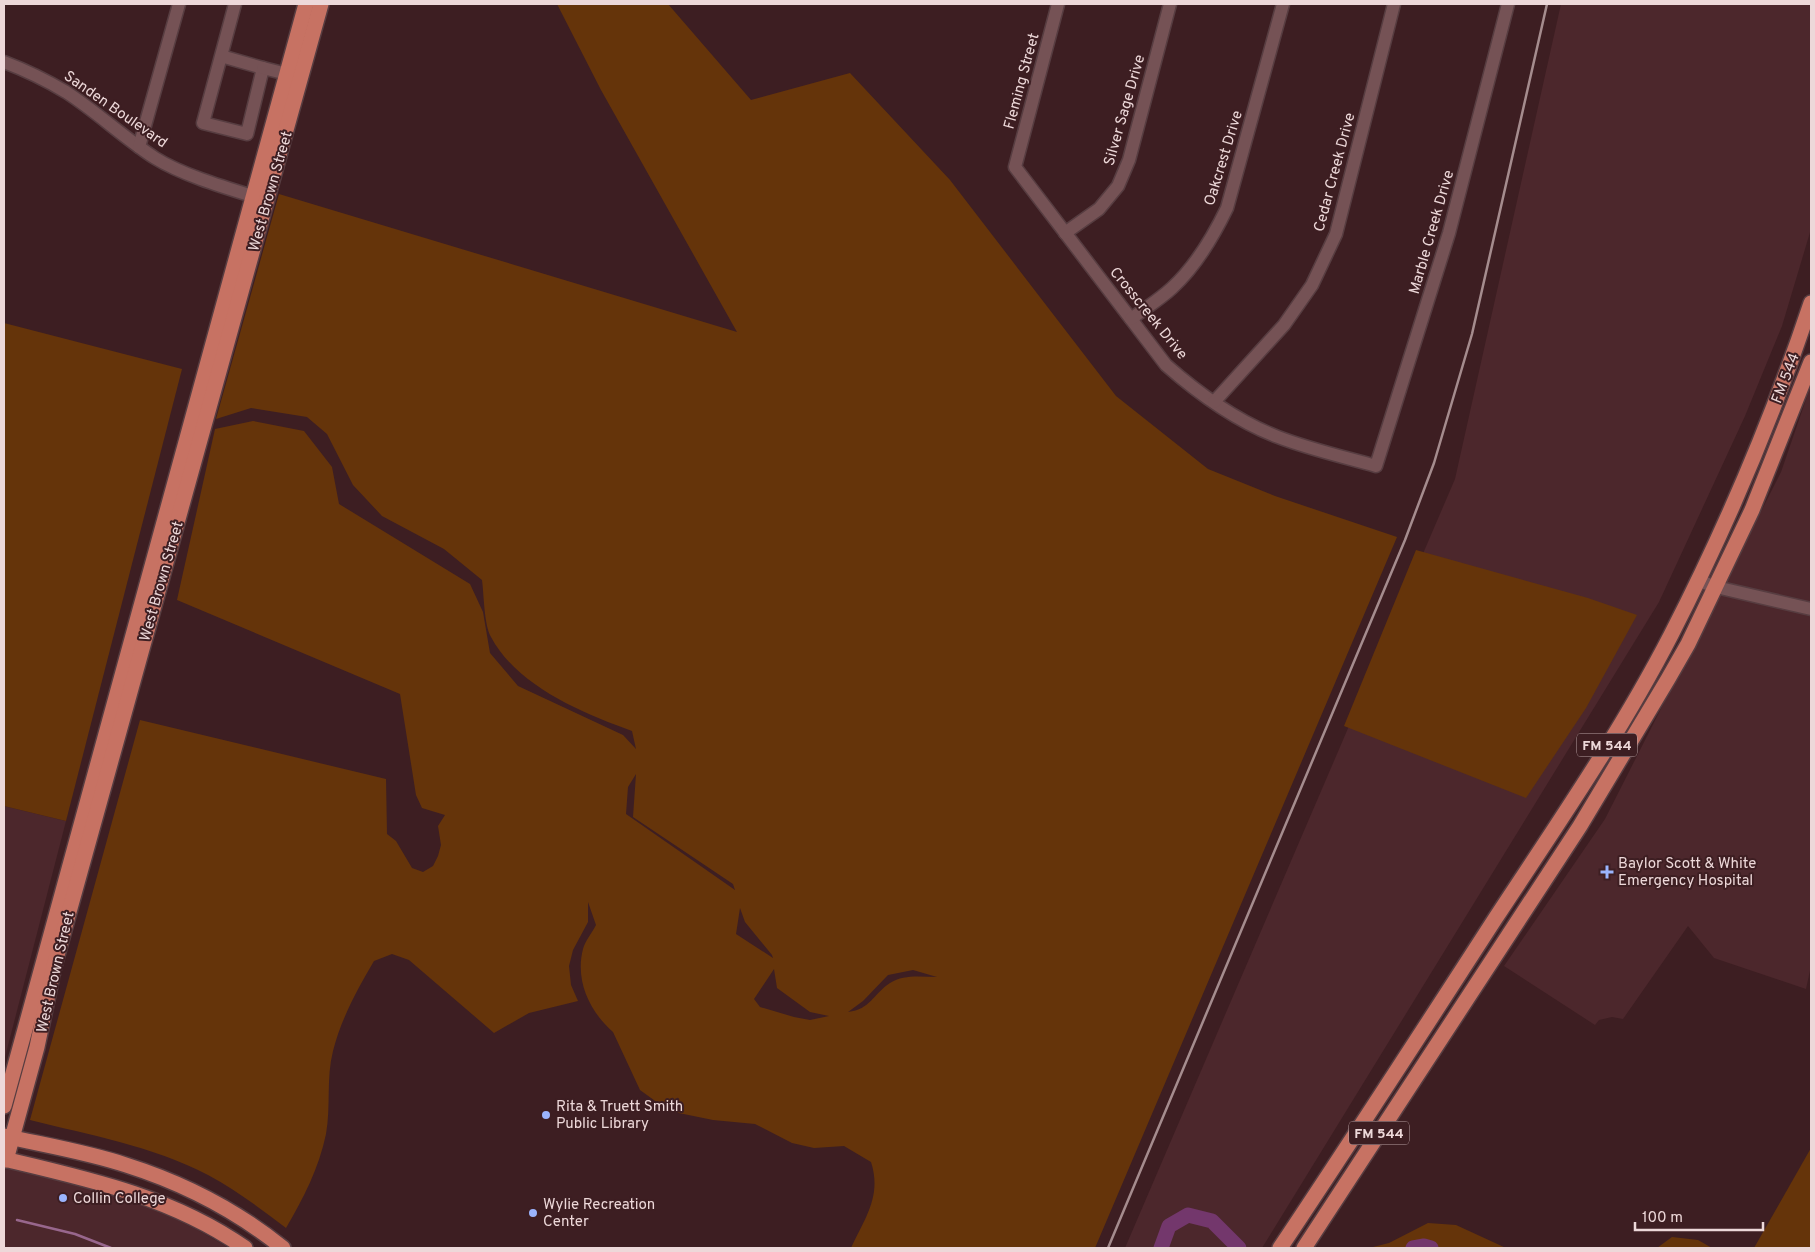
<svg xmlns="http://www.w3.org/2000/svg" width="1815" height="1252" font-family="Overpass,sans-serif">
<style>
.built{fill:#4c272c}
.green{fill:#65340a;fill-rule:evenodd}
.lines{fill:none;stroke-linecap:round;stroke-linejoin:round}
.stream{stroke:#98678d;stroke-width:2.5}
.river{stroke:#73376c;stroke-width:15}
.minor-casing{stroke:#573d41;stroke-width:15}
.major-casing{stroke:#573d41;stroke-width:18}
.minor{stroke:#755255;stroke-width:12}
.major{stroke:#c77263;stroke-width:15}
.rail{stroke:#a58c8e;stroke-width:2.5}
.poi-dot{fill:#9bb4fd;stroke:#3d1e22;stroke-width:2}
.labels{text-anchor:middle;stroke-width:4;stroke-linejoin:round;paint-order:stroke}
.shield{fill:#3d1e22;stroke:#b8a0a2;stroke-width:1}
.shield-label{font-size:14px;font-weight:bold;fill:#edd8d9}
.street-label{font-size:15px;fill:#edd8d9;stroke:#3d1e22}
.poi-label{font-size:15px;fill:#edd8d9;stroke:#3d1e22;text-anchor:start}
</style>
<rect width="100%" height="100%" fill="#3d1e22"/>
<g class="built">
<polygon points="1561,4 1811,4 1811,229 1782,326 1745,416 1659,602 1262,1248 1125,1248 1455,479"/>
<polygon points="1811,385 1811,966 1806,989 1714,958 1688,926 1623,1019 1612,1017 1599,1020 1595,1025 1504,966 1605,819 1781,472"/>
<polygon points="4,806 66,821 4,1061"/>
<polygon points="4,1167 76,1182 169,1213 229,1248 4,1248"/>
</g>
<g class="green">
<path d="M 557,4 L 668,4 L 751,100 L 850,73 L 950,180 L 1116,396 L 1208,469 L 1275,496 L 1397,537 L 1095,1248 L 851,1248 C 865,1218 882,1196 871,1162 L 844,1146 L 814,1148 L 792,1143 L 755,1124 L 713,1120 L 669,1111 L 640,1090 L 613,1032 C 589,1011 575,980 583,949 C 585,941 592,933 596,925 L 588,902 L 588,922 L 573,950 L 569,966 L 571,985 L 578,1001 L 529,1013 L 494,1033 L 409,960 L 392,954 L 374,961 C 358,988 341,1019 333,1051 C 326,1078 331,1107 326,1134 C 319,1168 303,1199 286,1228 C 261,1209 236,1190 208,1175 C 153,1146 89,1135 30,1120 L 140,720 L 386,779 L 387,834 L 396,841 L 412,868 L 423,872 L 433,866 L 438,856 L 441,845 L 438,826 L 445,815 L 422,808 L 416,795 L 400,694 L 177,600 L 215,429 L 253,421 L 304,431 L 332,467 L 339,504 L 470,584 L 483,612 L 490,653 L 518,686 L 623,735 L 636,749 L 632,731 C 582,713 517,686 491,637 C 484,625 484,595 482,580 L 444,549 L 382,516 L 353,485 L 327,434 L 307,417 L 251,408 L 216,419 L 279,194 L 737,332 L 601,90 ZM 636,774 L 633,817 L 733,884 L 735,890 L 626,814 L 628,787 ZM 740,908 L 745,922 L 772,955 L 773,958 L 736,934 ZM 774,969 L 777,988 L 810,1012 L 829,1016 L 810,1020 L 794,1017 L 760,1007 L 754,999 ZM 913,970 L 937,977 C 921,977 904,974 890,983 C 872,995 871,1009 848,1012 L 863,1001 L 888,975 Z"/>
<polygon points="4,323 182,369 66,821 4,806"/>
<polygon points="1416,550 1588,598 1637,615 1586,708 1526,798 1344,726"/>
<polygon points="1811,1148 1811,1248 1754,1248"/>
<polygon points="1428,1223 1456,1225 1506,1248 1369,1248 1389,1243"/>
<polygon points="1672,1237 1698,1240 1712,1248 1657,1248"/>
</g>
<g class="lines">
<polyline class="stream" points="17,1220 75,1234 111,1248"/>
<g class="river">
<polyline points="1161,1248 1169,1226 1188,1215 1212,1221 1239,1248"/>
<polyline points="1413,1248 1424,1246 1431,1248"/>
</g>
<defs>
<g id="minor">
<path d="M 1058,4 L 1015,167 L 1166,365 C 1199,394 1236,421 1278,437 C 1309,449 1344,457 1376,466 L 1449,233 L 1508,4"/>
<polyline points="221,56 263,68 247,134 203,123 235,4"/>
<path d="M 4,62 C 25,70 46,80 66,92 C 97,112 124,138 155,158 C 184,176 230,189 262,199"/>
<polyline points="263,68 287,74"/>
<polyline points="139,147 179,4"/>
<polyline points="1065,233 1099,209 1118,186 1129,160 1170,4"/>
<path d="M 1131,319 C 1144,309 1159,300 1172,288 C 1196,266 1213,237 1227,208 L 1283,4"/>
<polyline points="1214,402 1284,325 1312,285 1336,234 1394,4"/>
<polyline points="1697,580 1716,587 1811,609"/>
</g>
<g id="major">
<polyline points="4,1106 306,4"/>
<path d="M 4,1136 C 44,1145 87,1152 126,1165 C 183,1183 237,1211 283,1248"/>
<path d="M 4,1159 C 89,1179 172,1197 245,1248"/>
<polyline points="6,1160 37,1047 54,966 321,4"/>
<path d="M 1280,1248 C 1353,1139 1424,1029 1495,919 C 1556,826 1620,734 1671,635 C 1726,528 1773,417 1811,303"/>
<polyline points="1304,1248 1580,826 1668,679 1688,644 1752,510 1811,362"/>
</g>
</defs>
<use href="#minor" class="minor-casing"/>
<use href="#major" class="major-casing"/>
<use href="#minor" class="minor"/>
<use href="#major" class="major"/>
<polyline class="rail" points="1108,1248 1405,540 1434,463 1472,334 1547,4"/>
</g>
<g class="poi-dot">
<path d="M1604.5 864.5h5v5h5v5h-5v5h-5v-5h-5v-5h5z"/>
<circle cx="546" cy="1115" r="5"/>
<circle cx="63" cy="1198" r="5"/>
<circle cx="533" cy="1213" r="5"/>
</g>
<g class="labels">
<g class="shield">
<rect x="1577" y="733.5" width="60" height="23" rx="4"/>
<rect x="1349" y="1121.5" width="60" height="23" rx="4"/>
</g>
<g class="shield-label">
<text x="1607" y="750">FM 544</text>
<text x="1379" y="1138">FM 544</text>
</g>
<g class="street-label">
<text transform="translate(1021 81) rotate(-75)" y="5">Fleming Street</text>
<text transform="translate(116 109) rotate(35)" y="5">Sanden Boulevard</text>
<text transform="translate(1124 110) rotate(-74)" y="5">Silver Sage Drive</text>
<text transform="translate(1223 158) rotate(-73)" y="5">Oakcrest Drive</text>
<text transform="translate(1334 172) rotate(-75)" y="5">Cedar Creek Drive</text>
<text transform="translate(270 191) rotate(-74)" y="5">West Brown Street</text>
<text transform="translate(1431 232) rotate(-74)" y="5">Marble Creek Drive</text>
<text transform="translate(1149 313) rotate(51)" y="5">Crosscreek Drive</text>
<text transform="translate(1785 378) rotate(-69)" y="5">FM 544</text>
<text transform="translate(161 581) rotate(-74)" y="5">West Brown Street</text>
<text transform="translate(55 972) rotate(-77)" y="5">West Brown Street</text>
</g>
<g class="poi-label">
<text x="1618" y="868">Baylor Scott &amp; White<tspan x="1618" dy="17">Emergency Hospital</tspan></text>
<text x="556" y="1111">Rita &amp; Truett Smith<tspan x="556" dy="17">Public Library</tspan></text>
<text x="73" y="1203">Collin College</text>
<text x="543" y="1209">Wylie Recreation<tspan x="543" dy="17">Center</tspan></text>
</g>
</g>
<rect width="1815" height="1252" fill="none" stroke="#edd8d9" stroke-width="10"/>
<path d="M1635 1222v8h128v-8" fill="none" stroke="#edd8d9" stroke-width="2.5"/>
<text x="1642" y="1222" font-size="15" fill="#edd8d9" stroke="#3d1e22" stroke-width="4" paint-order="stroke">100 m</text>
</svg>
